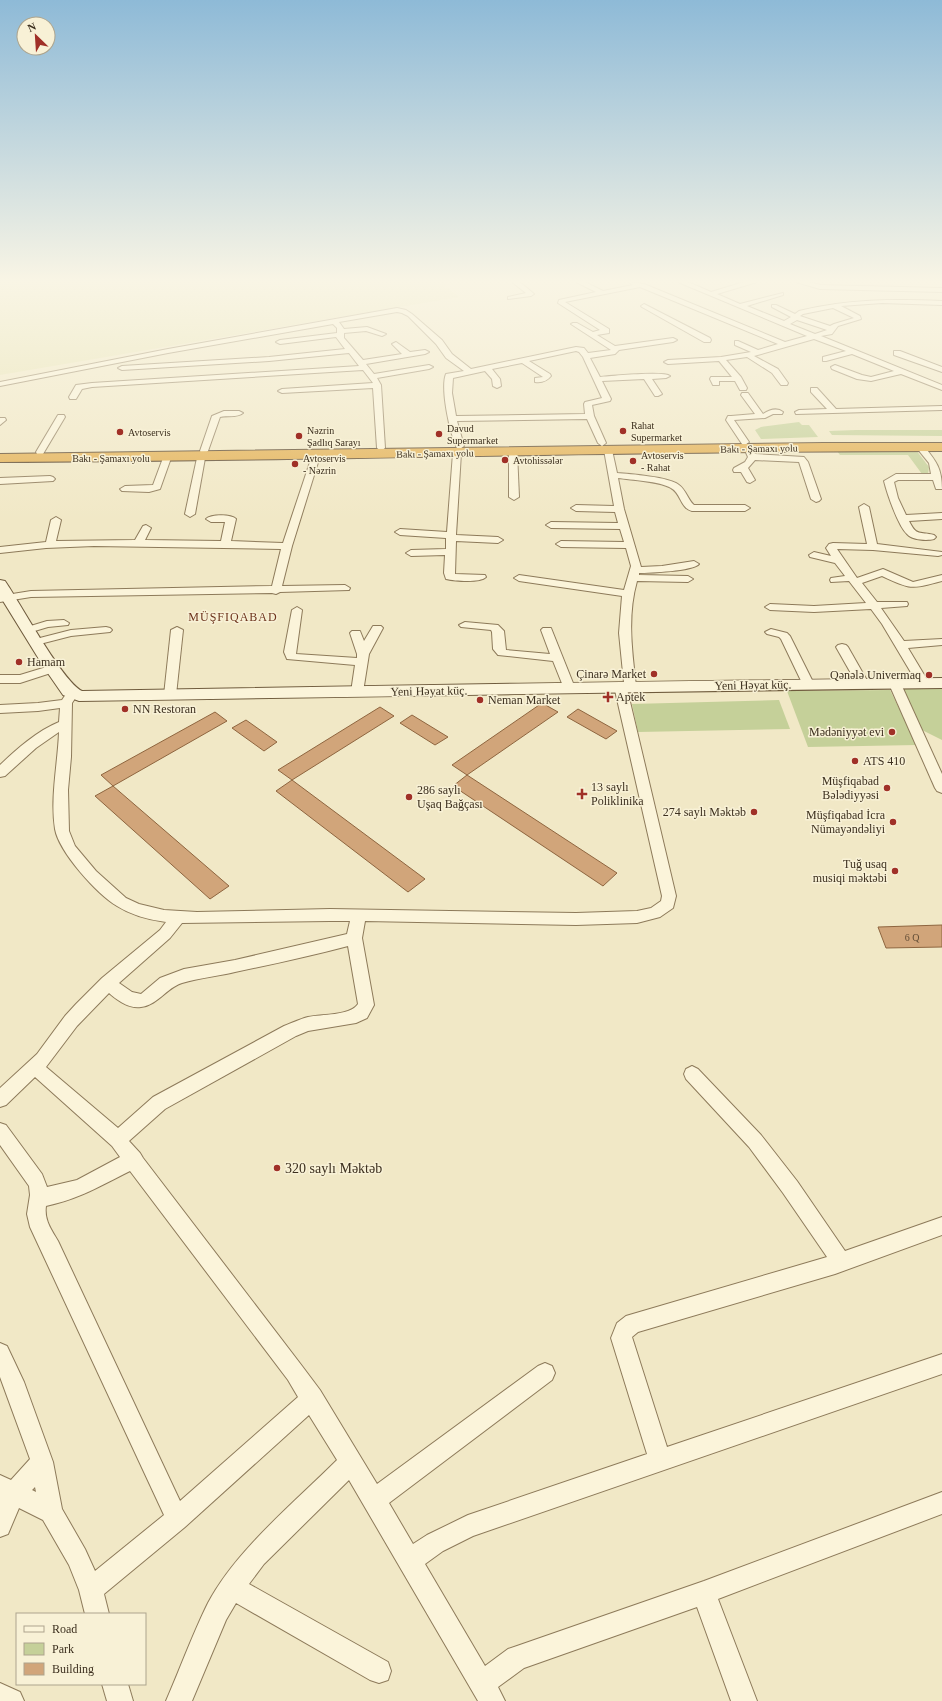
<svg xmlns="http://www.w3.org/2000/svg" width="942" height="1701" font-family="Georgia,serif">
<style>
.farmland{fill:#e7e3b3}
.green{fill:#c5d099}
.building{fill:#d1a57a;stroke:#8e653f}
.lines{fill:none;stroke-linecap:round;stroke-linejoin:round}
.street-casing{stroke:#8d7a5a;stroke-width:2}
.secondary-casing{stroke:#6f5b3d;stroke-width:2}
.highway-casing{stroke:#5b472e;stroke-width:2}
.street{fill:#fbf4da;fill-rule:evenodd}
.secondary{fill:#fbf4da;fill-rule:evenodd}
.highway{fill:#e3b053;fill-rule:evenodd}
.poi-dot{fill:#a03027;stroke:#f8f1d6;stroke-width:1.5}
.labels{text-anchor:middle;stroke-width:3;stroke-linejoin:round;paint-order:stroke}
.far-poi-label{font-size:10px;fill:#3d301f;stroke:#f8f1d6;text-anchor:start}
.far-street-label{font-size:10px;fill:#3d301f;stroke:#f8f1d6}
.number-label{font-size:10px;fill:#624d36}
.far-quarter-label{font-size:12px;letter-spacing:1px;fill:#6c331c;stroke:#f8f1d6}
.poi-label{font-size:12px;fill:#3d301f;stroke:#f8f1d6;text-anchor:start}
.street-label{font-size:12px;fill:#3d301f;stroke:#f8f1d6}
.near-poi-label{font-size:14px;fill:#3d301f;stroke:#f8f1d6;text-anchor:start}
</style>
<rect width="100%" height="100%" fill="#f1e8c6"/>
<polygon class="farmland" points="0,282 440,282 459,297 0,375"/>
<g class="green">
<polygon points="799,422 802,425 809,425 818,437 761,439 755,430 761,427"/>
<polygon points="856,430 942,430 942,436 832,435 829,431"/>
<polygon points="916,450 929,467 928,474 922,474 908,455 840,455 837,451"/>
<polygon points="942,686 942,740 922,730 899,687"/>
<polygon points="890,690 917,745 808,747 787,691"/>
<polygon points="779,700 790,729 638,732 632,704"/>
</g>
<g class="building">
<polygon points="542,703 558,712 467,775 452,765"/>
<polygon points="380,707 394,716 292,780 278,770"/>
<polygon points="578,709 617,731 606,739 567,717"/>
<polygon points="215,712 227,721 113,786 101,775"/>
<polygon points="412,715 448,737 435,745 400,723"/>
<polygon points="246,720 277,742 264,751 232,728"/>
<polygon points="467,775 617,873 603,886 453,786"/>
<polygon points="292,780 425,879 408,892 276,791"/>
<polygon points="113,786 229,886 210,899 95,796"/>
<polygon points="942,925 942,947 886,948 878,927"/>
</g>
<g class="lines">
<defs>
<g id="street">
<polygon points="512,282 520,282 534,294 531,296 508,299 508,297 526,293"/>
<path d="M 576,282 L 585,282 L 603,291 L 633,285 L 629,282 L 644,284 L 785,342 L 807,336 L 678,282 L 688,282 L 711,292 L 744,282 L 757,282 L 717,294 L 740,304 L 783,293 L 783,295 L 747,306 L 784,321 L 791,317 L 772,307 L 772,305 L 776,305 L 795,314 L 799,311 C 848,299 891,299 942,301 L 942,305 L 882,303 L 841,306 L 860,316 L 861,319 L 838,326 L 832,334 L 821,336 L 942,385 L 942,390 L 901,374 L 871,381 L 857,379 L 832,369 L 831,367 L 835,365 L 862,375 L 871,377 L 894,371 L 852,354 L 826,361 L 823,361 L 823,357 L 846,351 L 814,339 L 754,356 L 778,369 L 788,383 L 787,385 L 781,385 L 772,373 L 747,357 L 726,360 L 741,377 L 747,388 L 746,390 L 740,390 L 735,381 L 719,381 L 719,385 L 713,385 L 710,379 L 711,377 L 732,377 L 719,361 L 668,364 L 664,362 L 668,360 L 721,357 L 751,352 L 735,345 L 735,341 L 738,341 L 758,350 L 778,344 L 640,287 L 565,302 L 609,329 L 609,333 L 597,335 L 615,346 L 673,338 L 677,340 L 673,342 L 619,350 L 615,354 L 590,358 L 600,377 C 611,376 664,371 670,376 L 666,378 L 652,379 L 662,394 L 658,396 L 655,396 L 644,379 L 602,381 L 611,399 L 610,401 L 592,405 L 594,416 L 606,443 L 602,446 L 598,443 L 587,419 L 457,421 L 464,446 L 460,449 L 457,448 C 450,434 440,388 446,374 L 464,371 L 446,358 L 436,344 L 408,316 L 402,313 L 397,312 L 339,322 L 344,329 L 367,327 L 386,334 L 382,336 L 366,331 L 344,333 L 344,338 L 363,360 L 402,354 L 392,344 L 396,342 L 410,352 L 425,350 L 429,352 L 425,354 L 366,364 L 374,374 L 429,365 L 433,367 L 429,369 L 377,378 L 381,385 L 385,448 L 381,451 L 377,448 L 373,388 L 282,393 L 278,391 L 282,389 L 373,383 L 363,370 L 92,387 L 82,389 L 76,399 L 70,399 L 69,397 L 76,385 L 92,383 L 359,366 L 349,353 L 269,361 L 122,370 L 118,368 L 122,366 L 269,357 L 345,349 L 336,337 L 280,344 L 276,342 L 280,340 L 337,333 L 337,328 L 333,324 L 168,353 L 0,386 L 0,382 L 168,349 L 397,308 L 406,310 L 412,314 L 442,340 L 452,354 L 471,369 L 576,347 L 584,348 L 588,353 L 611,350 L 571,324 L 573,323 L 577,323 L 593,332 L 600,330 L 558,303 L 559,300 L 596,292 ZM 833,308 L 854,318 L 834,324 L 830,326 L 800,316 L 803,314 ZM 797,320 L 827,330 L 815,334 L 790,324 ZM 576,351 L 579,352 L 583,357 L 602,398 L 585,402 L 584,404 L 585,414 L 456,416 L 452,393 L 453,378 L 485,371 L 492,379 L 493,386 L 497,388 L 501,386 L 500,379 L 492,369 L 522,363 L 543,377 L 535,378 L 535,382 C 542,383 547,381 551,376 L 550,374 L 529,361 Z"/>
<polygon points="796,282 809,282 820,285 942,288 942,292 820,289"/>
<polygon points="644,304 710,338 711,340 710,342 704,342 642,307 641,306"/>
<polygon points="894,351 900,351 942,367 942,372 894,355"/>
<polygon points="811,388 817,388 836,409 942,406 942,410 796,414 795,412 799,410 827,409 811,392"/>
<path d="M 742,393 L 748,393 L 763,414 C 769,410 777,407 783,412 L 782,414 L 773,414 L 765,418 L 734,420 L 749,442 L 745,445 L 742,444 L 726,420 L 728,416 L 731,416 L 755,414 L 741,395 Z"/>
<path d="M 224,411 L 239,411 L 243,413 C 237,418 227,415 220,417 L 208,451 L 204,454 L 201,453 L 200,451 L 212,416 Z"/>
<polygon points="58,415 64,415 65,417 43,454 37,454 36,452"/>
<polygon points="0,418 5,418 6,420 0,425"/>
<path d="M 920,444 L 923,445 C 936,461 942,468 942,489 L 936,489 L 933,480 L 898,480 L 894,482 L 898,498 L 906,515 L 942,513 L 942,519 L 909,521 C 917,537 919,531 934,535 L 936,537 L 934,539 C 927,541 912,540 907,534 C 898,526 887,493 884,481 L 896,474 L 931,474 L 929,463 L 916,447 Z"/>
<polygon points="748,445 751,446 755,454 804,457 808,462 821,499 819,501 816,502 811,499 799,462 755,460 748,468 755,480 750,483 747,482 741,472 734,472 733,470 734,468 745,462 748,457 744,448"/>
<path d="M 608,447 L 612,450 L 617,473 C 630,474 670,477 679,485 C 686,490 688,500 694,505 L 745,505 L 750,508 L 745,511 L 692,511 C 680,508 681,493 671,488 C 660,481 631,480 618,478 L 624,509 L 641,567 L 662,566 L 694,561 L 699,564 C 693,571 650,573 639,573 L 639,575 L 688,576 L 693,579 L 688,582 L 637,581 C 627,616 632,651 636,686 L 634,689 L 627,689 L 676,896 L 673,908 L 660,917 L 637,923 L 576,925 L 365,921 L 362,938 L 374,1005 L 367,1018 L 356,1023 L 308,1031 L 296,1036 L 165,1109 L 129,1141 L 140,1153 L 143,1158 L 302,1366 L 320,1390 L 377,1484 L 538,1366 L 545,1363 L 552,1366 L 555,1373 L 552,1380 L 389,1503 L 413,1544 L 427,1535 L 468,1515 L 647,1454 L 611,1338 L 617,1323 L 626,1316 L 827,1257 L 783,1193 L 749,1147 L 686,1079 L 684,1074 L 686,1069 L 692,1066 L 698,1069 L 761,1135 L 797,1181 L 845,1251 L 942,1217 L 942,1235 L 835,1274 L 638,1332 L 632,1337 L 667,1447 L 942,1354 L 942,1374 L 473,1536 L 443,1551 L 425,1564 L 485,1666 L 508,1649 L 517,1646 L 704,1581 L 942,1492 L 942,1514 L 718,1599 L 757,1701 L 731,1701 L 697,1607 L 524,1668 L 498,1687 L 505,1701 L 478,1701 L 349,1480 L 264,1564 L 249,1584 L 388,1662 L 391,1671 L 388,1680 L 379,1683 L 370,1680 L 236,1603 L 226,1620 L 192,1701 L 166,1701 C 180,1669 193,1633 208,1603 C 236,1550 295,1502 337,1460 L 309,1415 L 185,1527 L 104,1594 L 109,1614 L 85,1614 L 79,1590 L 69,1565 L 43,1520 L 19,1508 L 8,1534 L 0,1537 L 0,1475 L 11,1480 L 30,1459 L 0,1377 L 0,1343 L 7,1346 L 24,1382 L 53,1462 L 62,1509 L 85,1549 L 95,1571 L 164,1515 L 30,1227 L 27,1214 L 30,1195 L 29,1186 L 0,1145 L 0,1123 L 6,1125 L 42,1174 L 47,1187 L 77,1180 L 120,1157 L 112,1146 L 35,1077 L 6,1105 L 0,1107 L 0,1088 L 37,1054 L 65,1016 L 76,1004 L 102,978 L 160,930 L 166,922 C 150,920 131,915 117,906 C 97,894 59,852 55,829 C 50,797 58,763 59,732 L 36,748 L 5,776 L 0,777 L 0,765 C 17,749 37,731 59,722 L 60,708 L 38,711 L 0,713 L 0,705 L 38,703 L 62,700 L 68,691 L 76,691 L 78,694 L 72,703 L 71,757 L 68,790 L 69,831 L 75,846 L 96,871 L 126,898 L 139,904 L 164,910 L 197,912 L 330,909 L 576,913 L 637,911 L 651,908 L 661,901 L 662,896 L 614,686 L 616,683 L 624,683 L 619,633 L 622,596 L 519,581 L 514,578 L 519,575 L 624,590 L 631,566 L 626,548 L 561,547 L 556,544 L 561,541 L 624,542 L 620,529 L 551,528 L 546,525 L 551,522 L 618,523 L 615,512 L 576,511 L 571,508 L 576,505 L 614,506 L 604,450 ZM 330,921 L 350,921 L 347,934 L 235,960 L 184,969 L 160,978 L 141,994 L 132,992 L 119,983 L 170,938 L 182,923 ZM 348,946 L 358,1004 C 350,1016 321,1014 308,1017 C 300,1019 292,1023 284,1026 L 153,1097 L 118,1128 L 46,1067 L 77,1026 L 109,993 C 117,1000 129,1009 141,1007 C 158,1005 166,988 182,983 C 199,978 218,976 235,972 C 273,964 311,956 348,946 ZM 130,1171 L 288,1380 L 298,1397 L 180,1501 L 58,1241 C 51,1229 44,1220 46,1206 C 79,1199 100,1186 130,1171 ZM 35,1487 L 36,1492 L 32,1490 Z"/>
<polygon points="513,449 517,452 519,497 514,500 509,497 509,452"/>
<path d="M 457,450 L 461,453 L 456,535 L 498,537 L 503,540 L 498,543 L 456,541 L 455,574 L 485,575 L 486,577 C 480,583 455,581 446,579 L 444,573 L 445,555 L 411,556 L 406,553 L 411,550 L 446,549 L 446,538 L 400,535 L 395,532 L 400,529 L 447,532 L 453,453 Z"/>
<path d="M 316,453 L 320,456 L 292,546 L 282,586 L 345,585 L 350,588 L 349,590 L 280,592 L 276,594 L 272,593 L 31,597 L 0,602 L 0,596 L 31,591 L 272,586 L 281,549 L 94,546 L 46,548 L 0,553 L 0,547 L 46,542 L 51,520 L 56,517 L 61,520 L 56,541 L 135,540 L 143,526 L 146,525 L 151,528 L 145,540 L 221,541 L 225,522 L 211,522 L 206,519 C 211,514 231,514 236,519 L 231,541 L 283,543 L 312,456 Z"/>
<polygon points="167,455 171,458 160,489 149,492 122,491 120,489 125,486 153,485 163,458"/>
<polygon points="201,455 205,458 195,514 190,517 185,514 197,458"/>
<polygon points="50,476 53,477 55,479 53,481 0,484 0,478"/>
<path d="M 864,504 L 869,507 L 877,544 L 942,552 L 942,555 L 938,556 L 873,550 L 837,549 L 857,578 L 883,569 L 913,582 L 942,575 L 942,581 C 911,589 912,590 882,576 L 862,583 L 877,602 L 907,602 L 908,604 L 907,606 L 881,608 L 904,641 L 942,639 L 942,645 L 908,648 L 929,683 L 927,686 L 919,686 L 882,624 L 871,609 L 814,612 L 770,610 L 765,607 L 770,604 L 814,606 L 866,603 L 849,581 L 831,582 L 830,580 L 831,578 L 845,576 L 835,563 L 810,557 L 809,555 L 814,552 L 831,556 L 826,548 L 829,544 L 833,543 L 867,544 L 859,507 Z"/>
<polygon points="297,607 302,610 296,654 357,658 357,654 350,633 352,631 360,631 364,641 373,626 381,626 383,628 369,654 363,692 361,695 353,695 351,692 355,665 287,659 284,652 292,610"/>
<polygon points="64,620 69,623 68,625 48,627 28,633 22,630 24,628 47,621"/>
<polygon points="465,622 498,625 504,631 506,650 550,654 541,630 543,628 551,628 575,688 573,691 565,691 553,661 498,655 493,649 492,632 491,630 461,627 459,625"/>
<polygon points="106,627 110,628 112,630 110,632 71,636 36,645 30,642 32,640 71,630"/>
<polygon points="177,627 183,630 176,695 174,698 166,698 164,695 171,630"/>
<polygon points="771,629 787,633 790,636 814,684 812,687 804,687 781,639 779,637 767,634 765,632"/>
<polygon points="842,644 846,645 848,647 869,684 867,687 859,687 857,684 836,647 838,645"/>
<polygon points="53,665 57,667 59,669 57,671 20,683 0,683 0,675 20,675"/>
<polygon points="895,680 899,681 901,684 942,774 942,793 937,791 935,788 889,684 891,681"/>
<polygon points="0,1683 20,1692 24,1701 0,1701"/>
<polygon points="102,1684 128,1684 133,1701 107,1701"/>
</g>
<path id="secondary" d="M 0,580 L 5,581 L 7,584 C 21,605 63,682 82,691 C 369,686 655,681 942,678 L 942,688 C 654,691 367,697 79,701 L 63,695 L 45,669 L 0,596 Z"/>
<path id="highway" d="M 824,443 L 942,443 L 942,451 C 628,451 314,461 0,462 L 0,454 Z"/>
</defs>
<use href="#street" class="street-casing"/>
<use href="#secondary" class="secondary-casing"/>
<use href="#highway" class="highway-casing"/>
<use href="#street" class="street"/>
<use href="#secondary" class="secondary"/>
<use href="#highway" class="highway"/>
</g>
<linearGradient id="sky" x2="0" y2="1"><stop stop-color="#8ebad7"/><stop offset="0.54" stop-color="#f9f5e5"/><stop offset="1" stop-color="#f9f5e5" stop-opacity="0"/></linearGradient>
<rect width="942" height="521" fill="url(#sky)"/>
<g class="poi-dot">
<circle cx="623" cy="431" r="4"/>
<circle cx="120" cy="432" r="4"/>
<circle cx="439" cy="434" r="4"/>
<circle cx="299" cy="436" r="4"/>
<circle cx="505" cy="460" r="4"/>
<circle cx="633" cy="461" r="4"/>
<circle cx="295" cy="464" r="4"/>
<circle cx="19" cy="662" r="4"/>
<circle cx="654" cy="674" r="4"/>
<circle cx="929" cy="675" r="4"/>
<path d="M606 691h4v4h4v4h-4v4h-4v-4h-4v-4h4z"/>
<circle cx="480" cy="700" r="4"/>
<circle cx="125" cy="709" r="4"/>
<circle cx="892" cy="732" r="4"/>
<circle cx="855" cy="761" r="4"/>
<circle cx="887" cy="788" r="4"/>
<path d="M580 788h4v4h4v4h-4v4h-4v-4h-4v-4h4z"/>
<circle cx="409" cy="797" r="4"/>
<circle cx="754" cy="812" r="4"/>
<circle cx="893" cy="822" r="4"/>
<circle cx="895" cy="871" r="4"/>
<circle cx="277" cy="1168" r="4"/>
</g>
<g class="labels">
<g class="far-poi-label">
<text x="631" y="429">Rahat<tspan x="631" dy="12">Supermarket</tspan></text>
<text x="447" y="432">Davud<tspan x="447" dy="12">Supermarket</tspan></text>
<text x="307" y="434">Nəzrin<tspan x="307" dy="12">Şadlıq Sarayı</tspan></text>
<text x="128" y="436">Avtoservis</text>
<text x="641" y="459">Avtoservis<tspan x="641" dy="12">- Rahat</tspan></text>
<text x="303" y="462">Avtoservis<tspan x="303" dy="12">- Nəzrin</tspan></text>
<text x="513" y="464">Avtohissələr</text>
</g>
<g class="far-street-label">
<text transform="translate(759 448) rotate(-1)" y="4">Bakı - Şamaxı yolu</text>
<text transform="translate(435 453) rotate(-1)" y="4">Bakı - Şamaxı yolu</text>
<text x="111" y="462">Bakı - Şamaxı yolu</text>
</g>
<g class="number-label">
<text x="912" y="941">6 Q</text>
</g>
<g class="far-quarter-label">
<text x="233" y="621">MÜŞFIQABAD</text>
</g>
<g class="poi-label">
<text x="27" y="666">Hamam</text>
<text x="646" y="678" text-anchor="end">Çinarə Market</text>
<text x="921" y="679" text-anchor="end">Qənələ Univermaq</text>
<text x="616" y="701">Aptek</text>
<text x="488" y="704">Neman Market</text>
<text x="133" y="713">NN Restoran</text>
<text x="884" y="736" text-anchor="end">Mədəniyyət evi</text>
<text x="863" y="765">ATS 410</text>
<text x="879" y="785" text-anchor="end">Müşfiqabad<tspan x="879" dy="14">Bələdiyyəsi</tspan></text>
<text x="591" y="791">13 saylı<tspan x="591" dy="14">Poliklinika</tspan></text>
<text x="417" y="794">286 saylı<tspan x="417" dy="14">Uşaq Bağçası</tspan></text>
<text x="746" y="816" text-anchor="end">274 saylı Məktəb</text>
<text x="885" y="819" text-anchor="end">Müşfiqabad İcra<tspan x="885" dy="14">Nümayəndəliyi</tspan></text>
<text x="887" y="868" text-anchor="end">Tuğ usaq<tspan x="887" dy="14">musiqi məktəbi</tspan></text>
</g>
<g class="street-label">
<text transform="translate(753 685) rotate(-1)" y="4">Yeni Həyat küç.</text>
<text transform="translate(429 691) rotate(-1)" y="4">Yeni Həyat küç.</text>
</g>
<g class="near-poi-label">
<text x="285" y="1173">320 saylı Məktəb</text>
</g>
</g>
<rect x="16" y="1613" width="130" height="72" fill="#f8f1d6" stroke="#ada48d"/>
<rect x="24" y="1626" width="20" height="6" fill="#fbf4da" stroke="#ada48d"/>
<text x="52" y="1633" font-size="12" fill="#3d301f">Road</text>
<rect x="24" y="1643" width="20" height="12" fill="#c5d099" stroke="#ada48d"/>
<text x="52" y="1653" font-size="12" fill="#3d301f">Park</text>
<rect x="24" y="1663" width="20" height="12" fill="#d1a57a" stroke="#ada48d"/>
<text x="52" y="1673" font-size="12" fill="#3d301f">Building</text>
<g transform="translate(36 36) rotate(335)"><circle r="19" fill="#f8f1d6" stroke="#ada48d"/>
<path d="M0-3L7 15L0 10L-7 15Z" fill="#a03027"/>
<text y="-6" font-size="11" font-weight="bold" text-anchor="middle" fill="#3d301f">N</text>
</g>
</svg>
